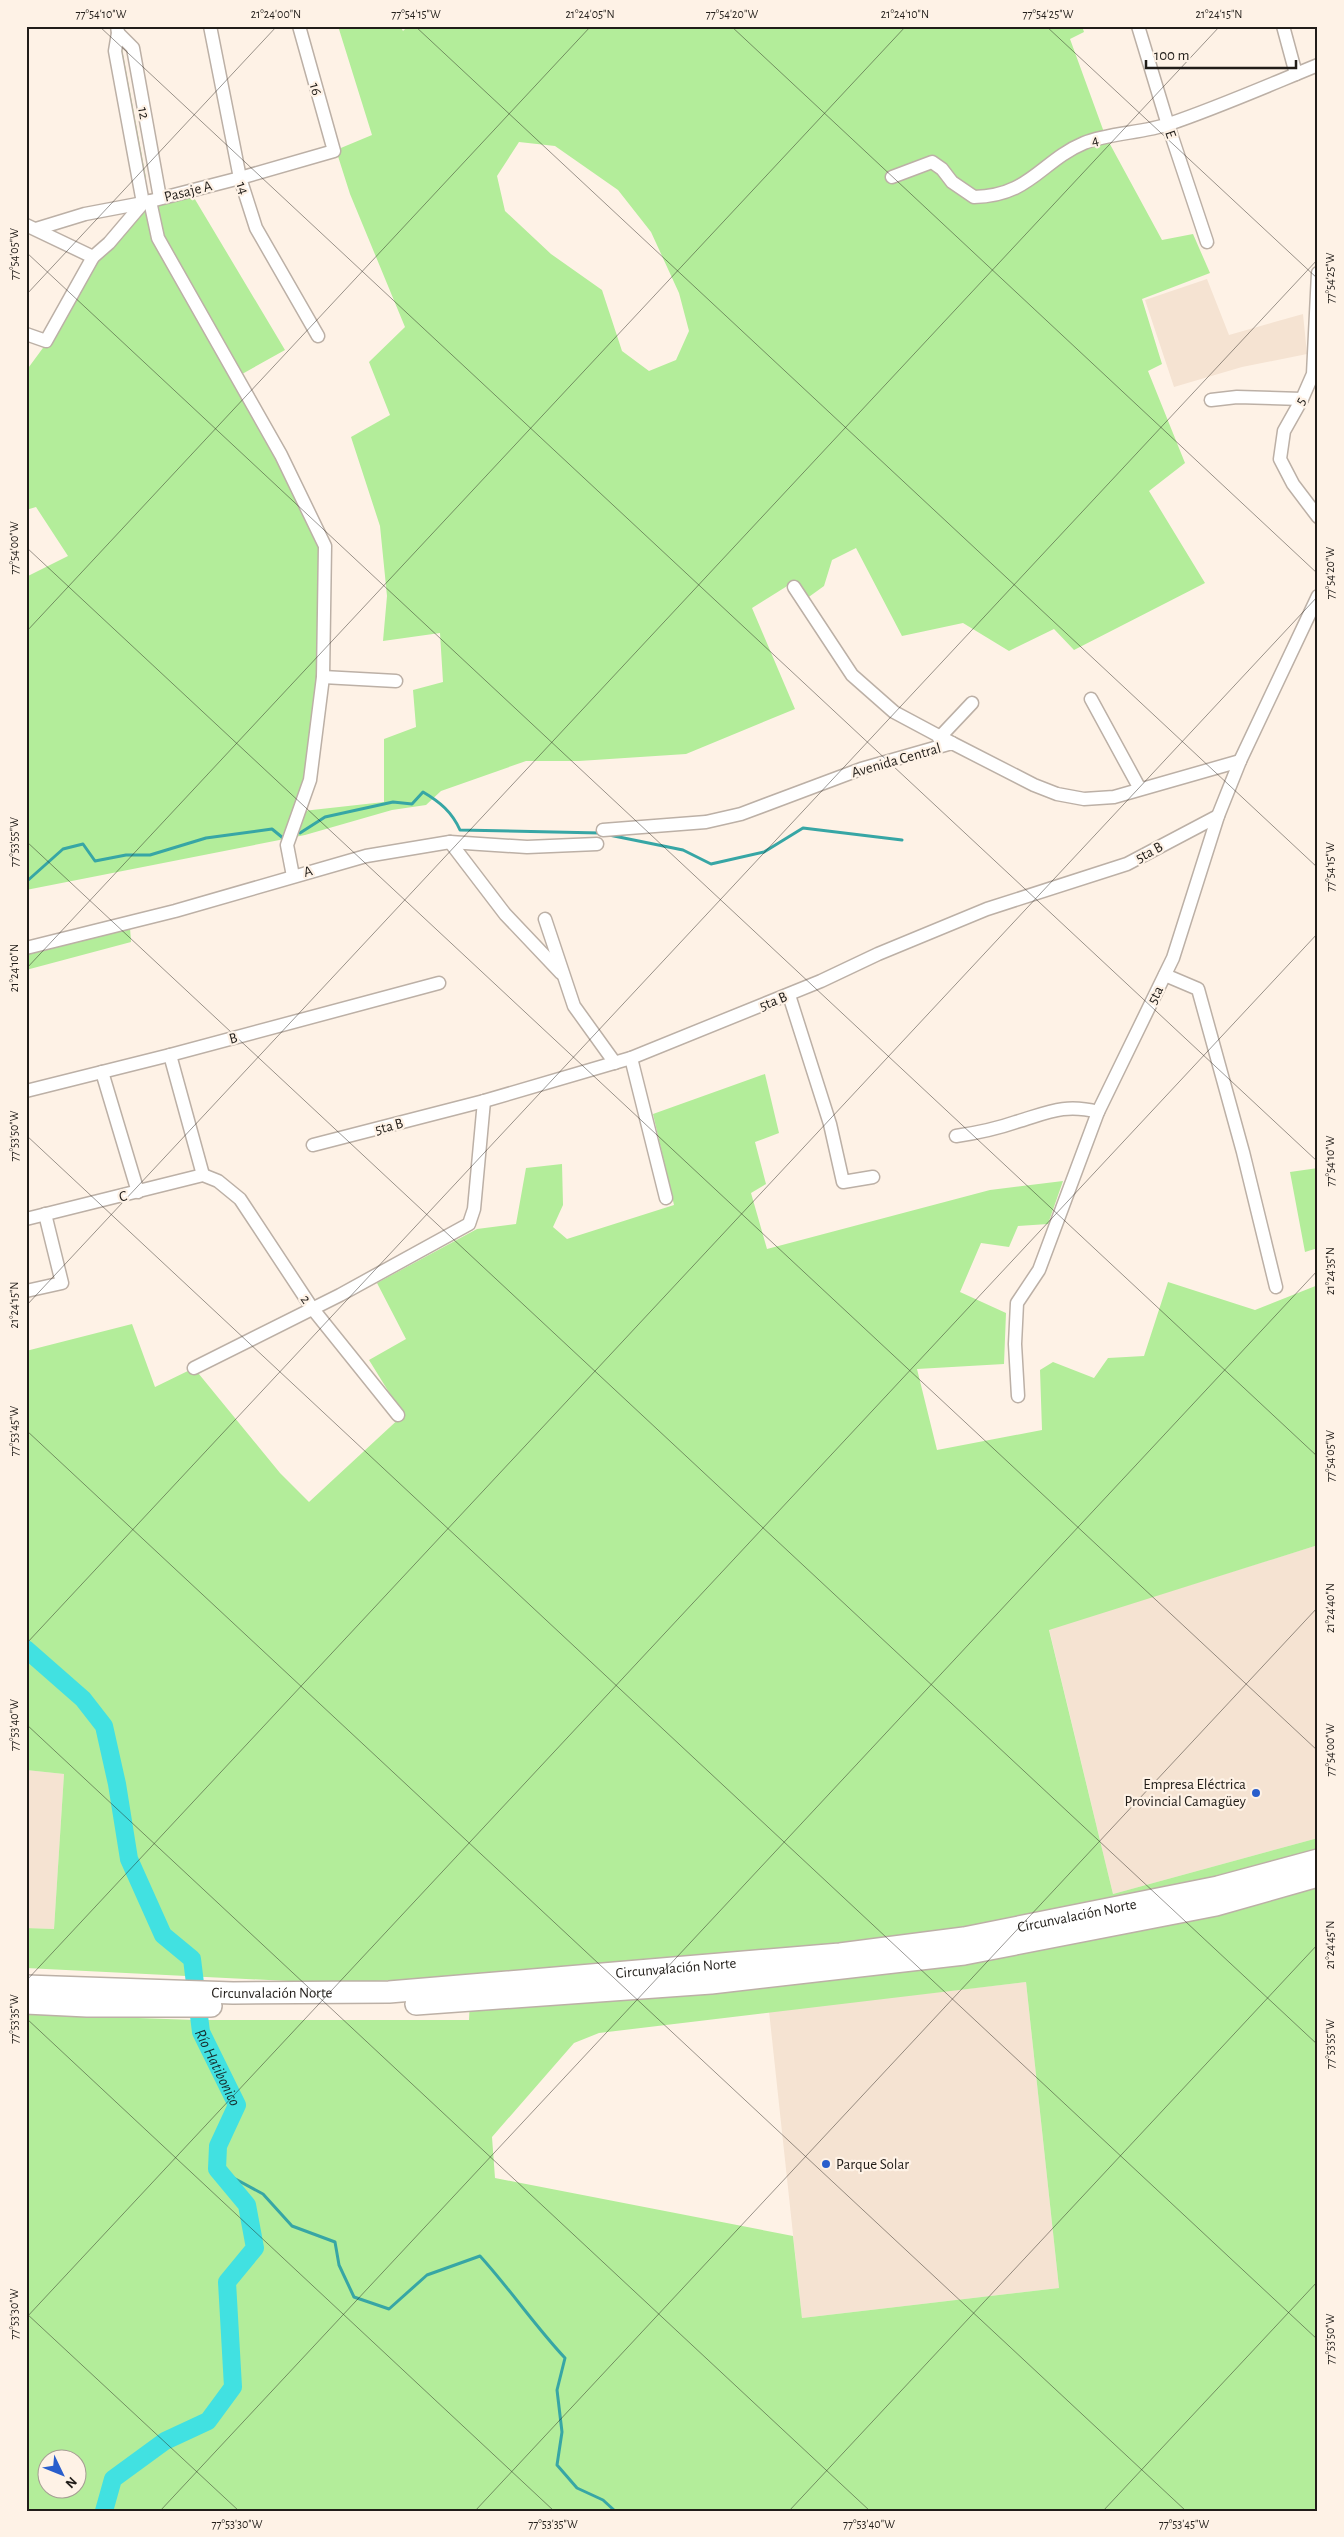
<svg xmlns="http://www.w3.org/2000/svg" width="1344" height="2537" font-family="'Alegreya Sans',sans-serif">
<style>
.built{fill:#f5e3d2}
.green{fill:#b3ed9a;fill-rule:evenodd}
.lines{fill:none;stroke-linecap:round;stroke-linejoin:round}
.stream{stroke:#37a6a5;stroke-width:3}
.river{stroke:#41e1e1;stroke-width:18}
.street-casing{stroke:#bcb0a6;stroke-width:15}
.highway-casing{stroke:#bcb0a6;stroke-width:24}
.street{stroke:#fff;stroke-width:12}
.highway{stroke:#fff;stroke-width:21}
.ticks{fill:none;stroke:#211d19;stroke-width:1;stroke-opacity:0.45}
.poi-dot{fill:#295ecc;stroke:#fef2e6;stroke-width:2}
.labels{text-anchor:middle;stroke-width:4.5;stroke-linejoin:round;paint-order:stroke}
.street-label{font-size:15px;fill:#211d19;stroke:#fef2e6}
.poi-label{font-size:15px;fill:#211d19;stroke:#fef2e6;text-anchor:end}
.water-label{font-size:16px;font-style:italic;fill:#152e2e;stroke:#fef2e6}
.neatline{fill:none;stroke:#211d19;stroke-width:2}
.ticks-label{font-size:12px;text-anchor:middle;fill:#211d19}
</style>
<rect width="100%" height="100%" fill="#fef2e6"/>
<g class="built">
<polygon points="1207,279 1229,335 1303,314 1307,354 1242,367 1174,387 1145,300"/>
<polygon points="1318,1545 1318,1838 1113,1894 1049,1629"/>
<polygon points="26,1770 64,1774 54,1929 26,1928"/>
<polygon points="1026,1982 1059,2288 802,2318 769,2011"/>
</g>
<g class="green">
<path d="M 338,26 L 400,26 L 403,31 L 408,26 L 1082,26 L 1084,32 L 1070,39 L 1105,135 L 1162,240 L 1193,234 L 1210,273 L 1142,299 L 1162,364 L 1148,371 L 1185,463 L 1149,491 L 1205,583 L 1074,650 L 1054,629 L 1009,651 L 963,623 L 902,636 L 856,548 L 832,560 L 824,586 L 806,599 L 792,583 L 752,608 L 795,709 L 686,754 L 579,761 L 526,761 L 441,791 L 426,805 L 392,810 L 305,835 L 26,890 L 26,577 L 68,556 L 36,507 L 26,510 L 26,371 L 51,337 L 89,263 L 137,211 L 193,196 L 285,350 L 235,378 L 323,543 L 323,677 L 303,811 L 384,802 L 384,739 L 416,727 L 413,690 L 443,682 L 440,633 L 383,641 L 387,596 L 380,526 L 351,437 L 390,415 L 369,362 L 405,327 L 350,194 L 336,150 L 372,135 ZM 519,142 L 555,146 L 618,190 L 651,232 L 679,293 L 689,331 L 676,360 L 649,371 L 622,351 L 602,290 L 551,254 L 505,211 L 497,176 Z"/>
<polygon points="118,49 122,49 146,178 142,179"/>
<polygon points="130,927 131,942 26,970 26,954"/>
<path d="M 765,1074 L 779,1133 L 755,1142 L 766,1184 L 751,1193 L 767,1249 L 990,1190 L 1063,1181 L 1048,1224 L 1018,1226 L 1009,1247 L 981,1243 L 960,1292 L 1006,1313 L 1004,1364 L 917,1369 L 937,1450 L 1042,1430 L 1040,1370 L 1053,1362 L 1094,1378 L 1108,1358 L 1144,1356 L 1168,1282 L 1255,1310 L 1318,1285 L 1318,1545 L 1049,1630 L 1113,1894 L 1318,1838 L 1318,2511 L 26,2511 L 26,2014 L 194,2020 L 469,2020 L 471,1977 L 328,1983 L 26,1968 L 26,1928 L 54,1929 L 64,1774 L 26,1770 L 26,1351 L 132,1324 L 155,1387 L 194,1368 L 280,1473 L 309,1502 L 403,1415 L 369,1360 L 406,1339 L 377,1283 L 477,1229 L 516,1224 L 526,1168 L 562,1164 L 563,1205 L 553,1227 L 567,1239 L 674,1205 L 653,1114 ZM 1026,1982 L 1059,2288 L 802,2318 L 793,2236 L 495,2178 L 492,2137 L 574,2043 L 599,2033 ZM 48,2460 L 78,2460 L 78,2490 L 48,2490 Z"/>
<polygon points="1318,1168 1318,1248 1305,1252 1290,1172"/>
</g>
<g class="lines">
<g class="stream">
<path d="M 300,833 L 325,817 L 393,802 L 412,804 L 423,792 C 440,802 452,812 460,830 L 600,833"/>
<polyline points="609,835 683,850 711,864 764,852 803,828 902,840"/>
<polyline points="26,882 63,849 83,844 95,861 126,855 150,855 206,838 272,829 283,838"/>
<path d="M 217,2169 L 263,2194 L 292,2226 L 335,2242 L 339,2265 L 354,2297 L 389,2309 L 427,2275 L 480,2256 C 510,2289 535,2326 565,2358 L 557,2390 L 562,2432 L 557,2465 L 577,2488 L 603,2500 L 615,2511"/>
</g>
<path class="river" id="s1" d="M 26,1649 L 83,1699 L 104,1726 L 117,1784 L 129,1859 L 163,1935 L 192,1959 L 201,2032 L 237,2105 L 218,2146 L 217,2169 L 247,2205 L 255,2248 L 227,2282 L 233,2387 L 208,2421 L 165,2441 L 113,2479 L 104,2511"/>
<defs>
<g id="street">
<polyline points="117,26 118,33 115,51 143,203"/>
<polyline points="210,26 240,178 256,228 318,336"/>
<polyline points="1138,26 1168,125 1207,242"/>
<polyline points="1283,26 1296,74"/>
<polyline points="118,33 133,48 160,198"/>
<path d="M 892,177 L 932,162 L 942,169 L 952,182 L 974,197 C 1030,196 1041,161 1084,143 C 1108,133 1143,133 1169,124 C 1219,107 1269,85 1318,65"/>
<polyline points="150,201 158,238 281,455 325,546 323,677 310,780 287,845 293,876"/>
<polyline points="26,225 93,257"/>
<polyline points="36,229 85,214 143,203 240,178 334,151 299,26"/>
<polyline points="1318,273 1313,374 1302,399 1284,431 1280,459 1293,484 1318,517"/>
<polyline points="26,334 46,341 93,257 109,243 143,203"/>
<polyline points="1211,400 1237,397 1302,399"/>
<polyline points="794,587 852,675 894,712 952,743"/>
<polyline points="323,677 396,681"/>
<polyline points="1091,699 1140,789"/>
<polyline points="939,738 972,703"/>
<polyline points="603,830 706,822 741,814 861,769 952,743 1034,785 1057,794 1084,799 1114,797 1240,761"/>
<polyline points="450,842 505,914 561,973"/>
<polyline points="545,919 574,1006 615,1063"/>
<polyline points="26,948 175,911 366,856 450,842 527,847 597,844"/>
<polyline points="1165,975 1198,989 1243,1152 1276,1287"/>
<polyline points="789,995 830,1124 843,1182 873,1177"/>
<polyline points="170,1055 203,1175"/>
<polyline points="631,1058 666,1198"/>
<polyline points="102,1072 138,1192"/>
<polyline points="26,1091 170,1055 439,983"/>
<path d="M 956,1136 C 976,1133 996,1129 1016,1122 C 1047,1113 1064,1103 1098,1112"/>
<polyline points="313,1145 484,1101 631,1058 821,981 878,954 987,909 1127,864 1218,816"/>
<polyline points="26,1219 203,1175 218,1181 240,1199 312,1308 398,1415"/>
<polyline points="26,1291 62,1283 45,1214"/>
<polyline points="194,1368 340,1295 469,1224 474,1209 484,1101"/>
<polyline points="1018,1396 1015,1344 1017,1303 1039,1270 1098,1112 1173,958 1218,816 1240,761 1318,596"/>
</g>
<g id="highway">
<path id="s2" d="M 26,1986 L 233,1993 L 389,1992 L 840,1954 L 964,1938 L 1218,1887 L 1318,1860"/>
<polyline points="26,2003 87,2006 211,2006"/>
<polyline points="416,2004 711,1983 964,1954 1216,1905 1318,1876"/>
</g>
</defs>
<use href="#street" class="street-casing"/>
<use href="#highway" class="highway-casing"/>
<use href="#street" class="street"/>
<use href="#highway" class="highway"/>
</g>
<path class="ticks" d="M 99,26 L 1318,1162M 415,26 L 1318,868M 731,26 L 1318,574M 1046,26 L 1318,279M 26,252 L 1318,1457M 26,295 L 277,26M 26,547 L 1318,1751M 26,632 L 591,26M 26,841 L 1318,2045M 26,969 L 906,26M 26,1135 L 1318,2340M 26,1306 L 1220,26M 26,1430 L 1186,2511M 26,1644 L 1318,259M 26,1724 L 870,2511M 26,1981 L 1318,596M 26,2018 L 554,2511M 26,2313 L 239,2511M 26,2318 L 1318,933M 160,2511 L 1318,1270M 475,2511 L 1318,1607M 789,2511 L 1318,1944M 1103,2511 L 1318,2281"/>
<g class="poi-dot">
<circle cx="1256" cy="1793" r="5"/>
<circle cx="826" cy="2164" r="5"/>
</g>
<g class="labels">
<g class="street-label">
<text transform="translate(316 89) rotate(74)" y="5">16</text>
<text transform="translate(144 113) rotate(80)" y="5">12</text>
<text transform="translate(1171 134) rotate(71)" y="5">E</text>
<text transform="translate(1095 140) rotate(-13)" y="5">4</text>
<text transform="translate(243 188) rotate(72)" y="5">14</text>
<text transform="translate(188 191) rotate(-14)" y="5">Pasaje A</text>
<text transform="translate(1300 401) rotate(-62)" y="5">5</text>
<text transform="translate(896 760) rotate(-16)" y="5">Avenida Central</text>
<text transform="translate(1149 852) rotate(-28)" y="5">5ta B</text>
<text transform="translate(308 871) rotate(-15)" y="5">A</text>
<text transform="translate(1155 995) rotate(-64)" y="5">5ta</text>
<text transform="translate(773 1001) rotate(-22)" y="5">5ta B</text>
<text transform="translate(233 1038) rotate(-15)" y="5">B</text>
<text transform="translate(389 1126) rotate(-15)" y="5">5ta B</text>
<text transform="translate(123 1196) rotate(-13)" y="5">C</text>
<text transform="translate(306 1299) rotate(55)" y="5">2</text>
<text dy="5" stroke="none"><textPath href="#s2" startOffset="1056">Circunvalación Norte</textPath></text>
<text dy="5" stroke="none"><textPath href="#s2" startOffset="651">Circunvalación Norte</textPath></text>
<text dy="5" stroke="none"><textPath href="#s2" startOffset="246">Circunvalación Norte</textPath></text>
</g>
<g class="poi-label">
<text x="1246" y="1789">Empresa Eléctrica<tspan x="1246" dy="17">Provincial Camagüey</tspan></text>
<text x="836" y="2169" text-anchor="start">Parque Solar</text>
</g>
<g class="water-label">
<text dy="6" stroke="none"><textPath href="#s1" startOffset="479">Río Hatibonico</textPath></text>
</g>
</g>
<rect width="1344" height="2537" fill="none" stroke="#fef2e6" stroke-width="55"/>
<g transform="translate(62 2474) rotate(133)"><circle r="24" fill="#fef2e6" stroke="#a69d94"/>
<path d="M0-4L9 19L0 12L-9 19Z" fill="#295ecc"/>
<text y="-8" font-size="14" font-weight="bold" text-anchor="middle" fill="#211d19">N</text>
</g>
<path d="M1146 60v8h150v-8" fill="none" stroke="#211d19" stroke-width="2.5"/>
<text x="1154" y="60" font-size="15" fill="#211d19" stroke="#fef2e6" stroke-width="4" paint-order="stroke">100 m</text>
<rect x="28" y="28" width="1288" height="2482" class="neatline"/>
<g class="ticks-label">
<text x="101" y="18">77°54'10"W</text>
<text x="276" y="18">21°24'00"N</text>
<text x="416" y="18">77°54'15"W</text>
<text x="590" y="18">21°24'05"N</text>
<text x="732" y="18">77°54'20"W</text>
<text x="905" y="18">21°24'10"N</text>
<text x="1048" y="18">77°54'25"W</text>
<text x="1219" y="18">21°24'15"N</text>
<text transform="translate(14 254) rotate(-90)" y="4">77°54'05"W</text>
<text transform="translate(1330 278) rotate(-90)" y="4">77°54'25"W</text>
<text transform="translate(14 548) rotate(-90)" y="4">77°54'00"W</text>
<text transform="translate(1330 573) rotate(-90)" y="4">77°54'20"W</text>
<text transform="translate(14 842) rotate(-90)" y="4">77°53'55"W</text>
<text transform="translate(1330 867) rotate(-90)" y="4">77°54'15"W</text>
<text transform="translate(14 968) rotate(-90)" y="4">21°24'10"N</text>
<text transform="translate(14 1136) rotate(-90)" y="4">77°53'50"W</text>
<text transform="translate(1330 1161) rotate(-90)" y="4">77°54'10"W</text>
<text transform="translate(1330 1271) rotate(-90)" y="4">21°24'35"N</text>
<text transform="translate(14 1305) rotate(-90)" y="4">21°24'15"N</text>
<text transform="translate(14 1431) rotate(-90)" y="4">77°53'45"W</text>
<text transform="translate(1330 1456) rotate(-90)" y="4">77°54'05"W</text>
<text transform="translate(1330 1608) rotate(-90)" y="4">21°24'40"N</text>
<text transform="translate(14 1725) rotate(-90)" y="4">77°53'40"W</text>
<text transform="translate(1330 1750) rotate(-90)" y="4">77°54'00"W</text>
<text transform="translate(1330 1945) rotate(-90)" y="4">21°24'45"N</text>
<text transform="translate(14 2019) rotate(-90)" y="4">77°53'35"W</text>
<text transform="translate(1330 2044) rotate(-90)" y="4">77°53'55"W</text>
<text transform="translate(14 2314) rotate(-90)" y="4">77°53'30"W</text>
<text transform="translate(1330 2339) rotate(-90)" y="4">77°53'50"W</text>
<text x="237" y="2528">77°53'30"W</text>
<text x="553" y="2528">77°53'35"W</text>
<text x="869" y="2528">77°53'40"W</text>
<text x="1184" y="2528">77°53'45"W</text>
</g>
</svg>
